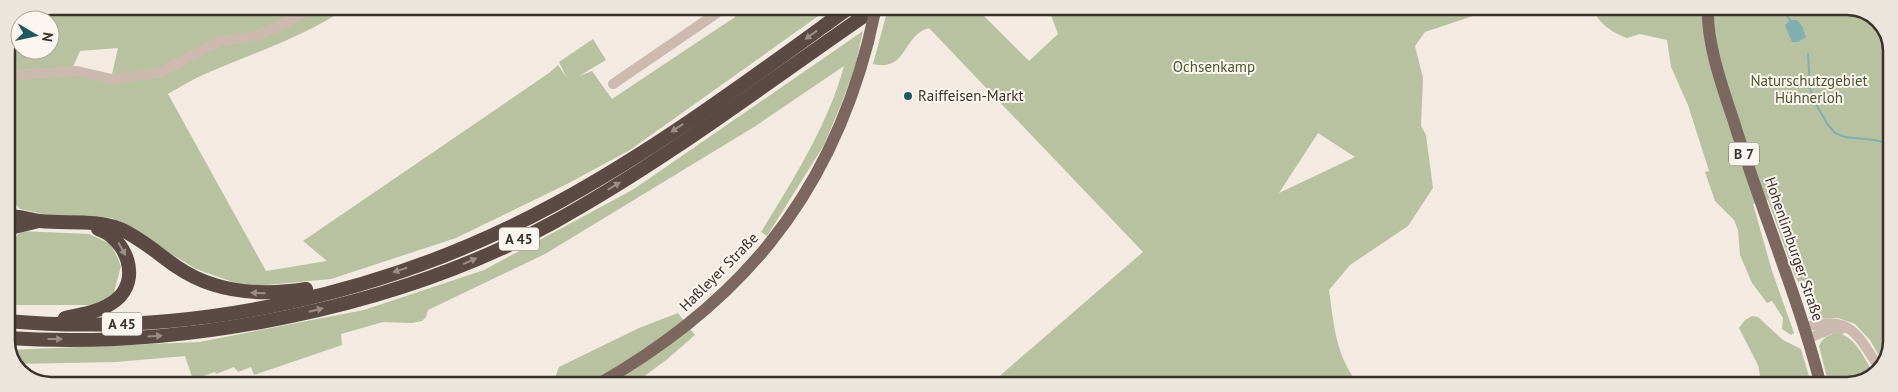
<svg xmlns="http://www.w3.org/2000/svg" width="1898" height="392" font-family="'PT Sans',sans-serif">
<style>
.green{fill:#b8c2a1;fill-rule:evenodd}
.water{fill:#81afb0}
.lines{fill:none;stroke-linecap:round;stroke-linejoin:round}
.stream{stroke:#81afb0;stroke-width:2}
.minor{stroke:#cbbaad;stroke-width:10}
.major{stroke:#7b675d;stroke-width:12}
.highway{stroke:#5b4a43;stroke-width:14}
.major-bridge{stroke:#7b675d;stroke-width:12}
.oneway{fill:#9b8e87}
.poi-dot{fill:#22585b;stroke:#faf5ee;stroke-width:2}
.labels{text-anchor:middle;stroke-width:4;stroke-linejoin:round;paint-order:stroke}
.shield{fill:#faf5ee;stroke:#746b66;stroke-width:1}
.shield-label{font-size:14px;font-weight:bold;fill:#3a302c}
.park-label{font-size:15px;fill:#4a5830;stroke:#faf5ee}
.poi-label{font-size:15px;fill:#3a302c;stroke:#faf5ee;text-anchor:start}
.street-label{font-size:15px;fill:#3a302c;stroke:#faf5ee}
.rim{fill:none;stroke:#3a302c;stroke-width:2.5}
</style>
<rect width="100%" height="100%" fill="#f3eae2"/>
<g class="green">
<path d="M 51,6 L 309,6 L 276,23 L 155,71 L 118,75 L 112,74 L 118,48 L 80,51 L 73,67 L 6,71 L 6,51 L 20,19 ZM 20,20 L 50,20 L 50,50 L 20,50 Z"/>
<path d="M 317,6 L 349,6 C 308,36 252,53 205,74 C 193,79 180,87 168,94 L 266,271 L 327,261 L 303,241 L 549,73 L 558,65 L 567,78 L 559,62 L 593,39 L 606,60 L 579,76 L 592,71 L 612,99 L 735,17 L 734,7 L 831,7 L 630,150 L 567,184 L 456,238 L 331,279 L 247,287 L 196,269 L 112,218 L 47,215 L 20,209 L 6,194 L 6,80 L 53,75 L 145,77 Z"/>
<path d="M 895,7 L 939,7 L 943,13 L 951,7 L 975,7 L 1029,61 L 1058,34 L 1048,7 L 1488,7 L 1473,16 L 1425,32 L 1415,46 L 1423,78 L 1421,126 L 1426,135 L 1433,188 L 1408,226 L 1350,265 L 1329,290 C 1334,326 1336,358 1360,386 L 995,385 L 995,380 L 1143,252 L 929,28 C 902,35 908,72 873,64 L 887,12 ZM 1318,133 L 1355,157 L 1279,193 Z"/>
<path d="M 1591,7 L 1855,7 L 1879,20 L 1891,46 L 1891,349 L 1883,363 L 1870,340 L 1855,324 L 1838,318 L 1819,318 L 1812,313 L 1804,292 L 1795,276 L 1768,200 L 1753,204 L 1772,271 L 1794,333 L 1791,335 L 1782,329 L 1783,318 L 1772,301 L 1767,303 L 1752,283 L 1740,255 L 1738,230 L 1734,220 L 1715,201 L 1705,172 L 1709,171 L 1688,105 L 1671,67 L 1667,40 L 1640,34 L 1627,38 C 1609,31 1600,24 1591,7 Z"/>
<path d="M 863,31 L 855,67 L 842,102 L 824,145 L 767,236 L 761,232 C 793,180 828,125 844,66 L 754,127 L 545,254 L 428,310 L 426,317 L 422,321 L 412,323 L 383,322 L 341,334 L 342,345 L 254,375 L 251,367 L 238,372 L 234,367 L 216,374 L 215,372 L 203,376 L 192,377 L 185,356 L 116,362 L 15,364 L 8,350 L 199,342 L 364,310 L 484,270 L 634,189 Z"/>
<polygon points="20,231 89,234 111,244 121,266 113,296 98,305 7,305 6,252"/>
<polygon points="678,313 695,335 665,361 632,385 541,385 555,378 559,367 639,328"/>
<polygon points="1752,316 1758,317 1783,340 1801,349 1812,386 1762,386 1758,365 1739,328 1745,320"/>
<path d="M 1839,333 C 1859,340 1864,360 1875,375 L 1847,386 L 1829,386 L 1819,346 C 1823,337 1829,334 1839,333 Z"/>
</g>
<polygon class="water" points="1790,20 1797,20 1802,26 1806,37 1798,42 1792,42 1785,25"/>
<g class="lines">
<g class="stream">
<polyline points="1780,7 1790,20"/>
<polyline points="1808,54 1810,88 1814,101 1828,125 1835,133 1845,137 1874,140 1891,144"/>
</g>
<g class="minor">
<polyline points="616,7 620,11"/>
<polyline points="6,76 77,71 112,79 159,73 210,46 222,41 256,36 277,27 317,6"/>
<polyline points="613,84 717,13 723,7"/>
<path d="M 1803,328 C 1850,313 1857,334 1880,369"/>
<polyline points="1807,339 1831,329 1842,329"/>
</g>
<g class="major">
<path d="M 1708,7 C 1706,42 1723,89 1734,122 C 1761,210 1798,296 1821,386"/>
<path d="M 597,385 C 738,305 827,200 868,42"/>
</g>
<g class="highway">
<path d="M 6,216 C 18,215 29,220 40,221 C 66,224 95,219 120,229 C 141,238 158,254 177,267 C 215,293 261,296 306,289"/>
<polyline points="6,233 14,227 35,222"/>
<path d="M 65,318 C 83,314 101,312 116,300 C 142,279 126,238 98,229"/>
<path d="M 7,321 C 195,338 392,293 557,203 C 660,147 756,75 850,7"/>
<path d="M 7,338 C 184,350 398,308 554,222 C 668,159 770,80 877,7"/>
</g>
<polyline class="major-bridge" points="868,42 876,7"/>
</g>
<defs><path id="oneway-solid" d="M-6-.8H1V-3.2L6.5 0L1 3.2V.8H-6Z" transform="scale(1.25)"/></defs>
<g class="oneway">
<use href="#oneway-solid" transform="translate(811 35) rotate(144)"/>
<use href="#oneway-solid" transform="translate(677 128) rotate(146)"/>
<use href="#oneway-solid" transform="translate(614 186) rotate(-31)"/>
<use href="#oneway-solid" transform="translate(122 249) rotate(61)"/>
<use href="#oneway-solid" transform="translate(470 261) rotate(-24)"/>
<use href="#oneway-solid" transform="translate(400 270) rotate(162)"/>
<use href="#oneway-solid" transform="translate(258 293) rotate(-178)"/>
<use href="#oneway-solid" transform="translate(316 310) rotate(-14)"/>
<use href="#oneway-solid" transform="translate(155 336) rotate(-4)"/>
<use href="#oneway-solid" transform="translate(55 339)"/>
</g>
<circle class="poi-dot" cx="908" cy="96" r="5"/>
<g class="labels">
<g class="shield">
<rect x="1729" y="142.5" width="30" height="23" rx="4"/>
<rect x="499" y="227.5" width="40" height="23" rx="4"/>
<rect x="102" y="312.5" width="40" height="23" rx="4"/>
</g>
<g class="shield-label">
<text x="1744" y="159">B 7</text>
<text x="519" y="244">A 45</text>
<text x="122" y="329">A 45</text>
</g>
<g class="park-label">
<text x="1214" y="72">Ochsenkamp</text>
<text x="1809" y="86">Naturschutzgebiet<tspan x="1809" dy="17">Hühnerloh</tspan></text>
</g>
<g class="poi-label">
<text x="918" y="101">Raiffeisen-Markt</text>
</g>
<g class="street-label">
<text transform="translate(1794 249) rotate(71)" y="5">Hohenlimburger Straße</text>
<text transform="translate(719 272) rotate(-45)" y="5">Haßleyer Straße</text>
</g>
</g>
<path d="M0 0H1898V392H0ZM51 15H1847A36 36 0 0 1 1883 51V341A36 36 0 0 1 1847 377H51A36 36 0 0 1 15 341V51A36 36 0 0 1 51 15Z" fill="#ebe5de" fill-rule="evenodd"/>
<path class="rim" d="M51 15H1847A36 36 0 0 1 1883 51V341A36 36 0 0 1 1847 377H51A36 36 0 0 1 15 341V51A36 36 0 0 1 51 15Z"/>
<g transform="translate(35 35) rotate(99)"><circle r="24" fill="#faf5ee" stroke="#ada6a0"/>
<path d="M0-4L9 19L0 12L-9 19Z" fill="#22585b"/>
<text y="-8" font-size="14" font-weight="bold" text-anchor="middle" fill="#3a302c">N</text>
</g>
</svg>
